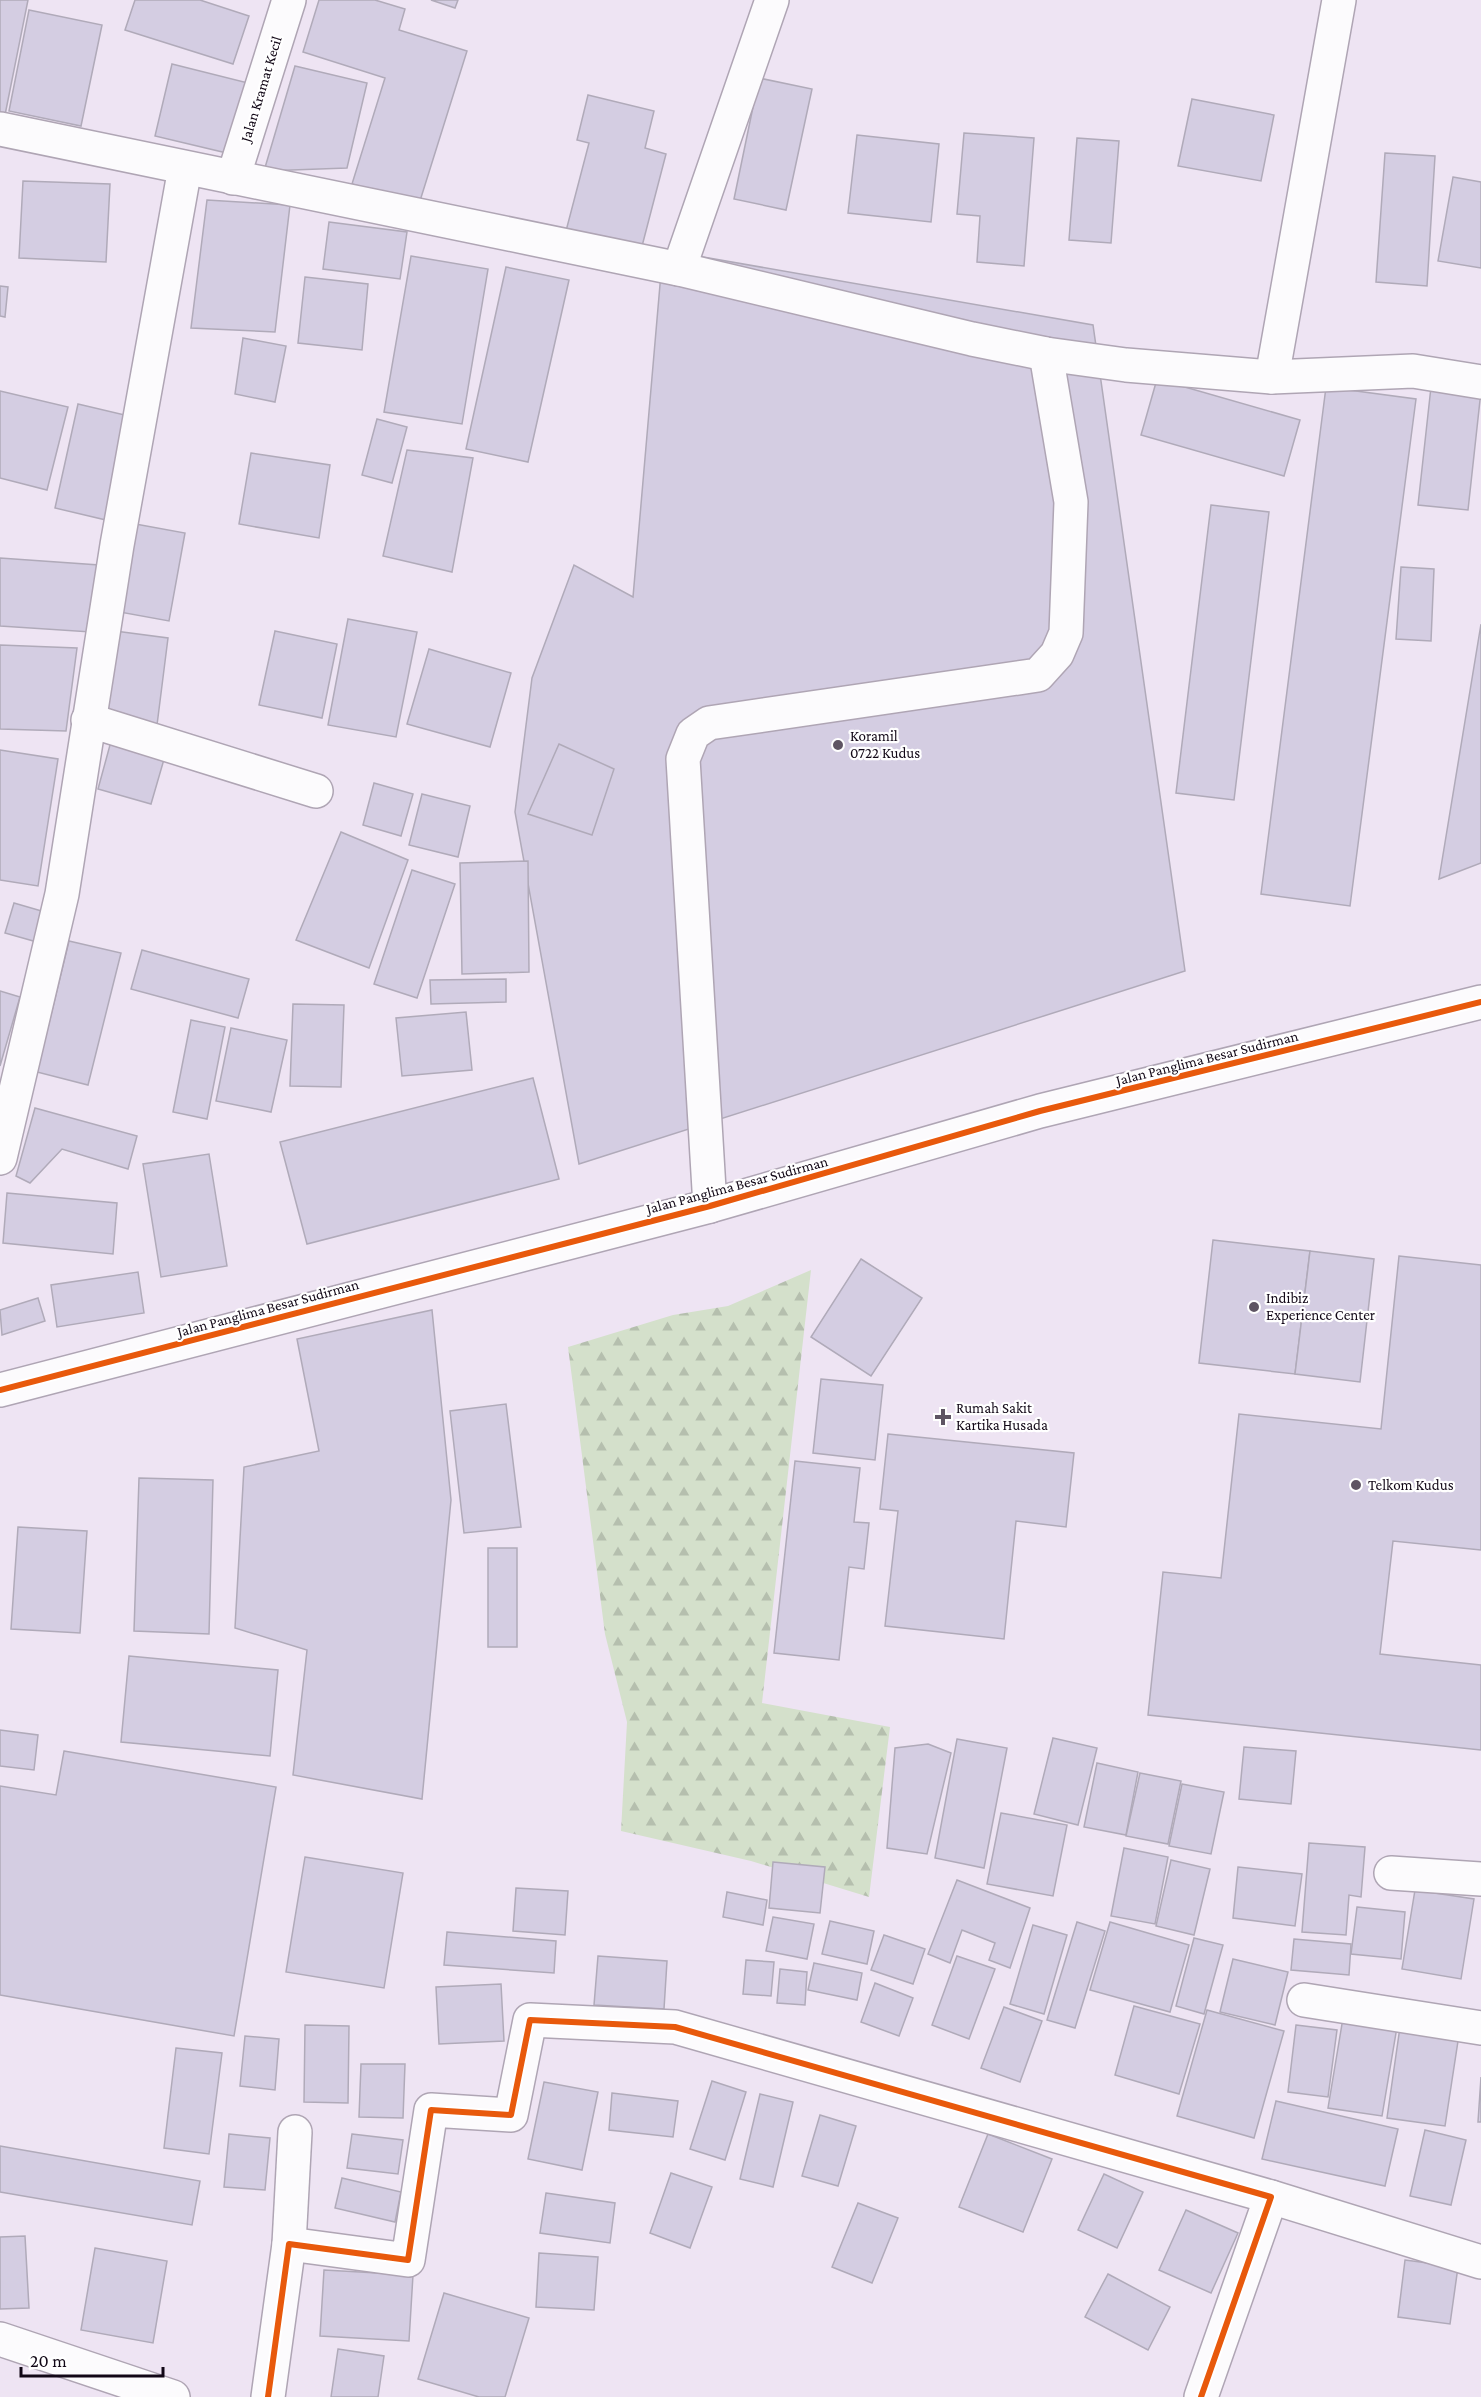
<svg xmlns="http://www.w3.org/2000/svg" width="1481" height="2397" font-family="'Crimson Pro',serif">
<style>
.forest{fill:url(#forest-firs)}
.building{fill:#d4cde2;stroke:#b0aab9;stroke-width:1.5}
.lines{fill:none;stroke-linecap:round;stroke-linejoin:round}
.minor-casing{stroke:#afa5b4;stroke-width:36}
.major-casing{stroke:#afa5b4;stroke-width:36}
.minor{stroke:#fcfbfd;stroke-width:33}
.major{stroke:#fcfbfd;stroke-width:33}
.cycleway-casing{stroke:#fff;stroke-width:10}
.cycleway{stroke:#e8590c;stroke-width:6}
.poi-dot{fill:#5e5463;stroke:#fff;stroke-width:2}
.labels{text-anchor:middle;stroke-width:4.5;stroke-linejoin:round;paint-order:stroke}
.street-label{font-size:15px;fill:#110716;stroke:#fff}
.poi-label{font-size:15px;fill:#110716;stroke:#fff;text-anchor:start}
</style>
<defs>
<pattern id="forest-firs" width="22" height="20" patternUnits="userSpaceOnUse" patternTransform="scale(1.5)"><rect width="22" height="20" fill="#d4e0cb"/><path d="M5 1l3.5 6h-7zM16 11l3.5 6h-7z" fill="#b5bfae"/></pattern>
</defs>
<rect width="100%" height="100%" fill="#eee4f3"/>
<polygon class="forest" points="811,1270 762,1703 890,1727 869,1897 751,1861 621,1831 627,1722 605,1634 568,1347 673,1315 728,1306"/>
<g class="building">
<polygon points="0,0 28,0 4,120 0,119"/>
<polygon points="135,0 200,0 249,16 233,64 125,30"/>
<polygon points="319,0 375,0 405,9 399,30 467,51 419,204 352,184 385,78 303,52"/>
<polygon points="431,0 458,0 455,8"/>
<polygon points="29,10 102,25 81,126 9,111"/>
<polygon points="172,64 248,83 231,154 155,136"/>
<polygon points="295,66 367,83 347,168 264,171"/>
<polygon points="759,78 812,89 786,210 734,199"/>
<polygon points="588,95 654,111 645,148 666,154 641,250 566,231 589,143 577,140"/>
<polygon points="1192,99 1274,115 1261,181 1178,166"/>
<polygon points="964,133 1034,138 1024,266 977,262 980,216 957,214"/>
<polygon points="857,135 939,144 931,222 848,213"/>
<polygon points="1077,138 1119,141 1111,243 1069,240"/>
<polygon points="1385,153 1435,156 1427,286 1376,282"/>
<polygon points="1453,177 1481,182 1481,268 1438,261"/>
<polygon points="23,181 110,184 106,262 19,258"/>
<polygon points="207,200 290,205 275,332 191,328"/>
<polygon points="329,222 407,232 400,279 323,269"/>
<polygon points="663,250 1093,325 1185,971 579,1164 515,812 532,678 574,565 633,597"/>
<polygon points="411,256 488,269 462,424 384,412"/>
<polygon points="506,267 569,280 528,462 466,449"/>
<polygon points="305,277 368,284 362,350 298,343"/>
<polygon points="0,286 8,287 5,317 0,316"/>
<polygon points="243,338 286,346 275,402 235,394"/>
<polygon points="1157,379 1300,420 1284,476 1141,435"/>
<polygon points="1326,387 1416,399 1350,906 1261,894"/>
<polygon points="1431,387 1481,391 1468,510 1418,505"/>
<polygon points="0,391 68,407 47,490 0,478"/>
<polygon points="78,404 129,416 106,520 55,508"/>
<polygon points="377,419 407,427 392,483 362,475"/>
<polygon points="407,450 473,458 452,572 383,556"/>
<polygon points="251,453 330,465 319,538 239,524"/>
<polygon points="1211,505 1269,512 1234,800 1176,793"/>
<polygon points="130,523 185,533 169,621 114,611"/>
<polygon points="0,558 99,565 91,632 0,626"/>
<polygon points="1401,567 1434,569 1431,641 1396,639"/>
<polygon points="348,619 417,632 396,737 328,725"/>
<polygon points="1481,624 1481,863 1439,879"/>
<polygon points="115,631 168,638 157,725 103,718"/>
<polygon points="275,631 337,644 322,718 259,705"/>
<polygon points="0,645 77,648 66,731 0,729"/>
<polygon points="429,649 511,673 490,747 407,724"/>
<polygon points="113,734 167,749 151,804 98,789"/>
<polygon points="559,744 614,769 592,835 528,814"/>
<polygon points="0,750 58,759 38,886 0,880"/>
<polygon points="374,783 413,794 401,836 363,825"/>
<polygon points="422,794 470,806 458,857 409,845"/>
<polygon points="341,832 408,860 369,968 296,940"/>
<polygon points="528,861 529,972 462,974 460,863"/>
<polygon points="412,870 455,884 417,998 374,984"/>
<polygon points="14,903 52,914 44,944 5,933"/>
<polygon points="69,941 121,953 88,1085 37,1072"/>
<polygon points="142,950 249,979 238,1018 131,989"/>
<polygon points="506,979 506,1002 431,1004 430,980"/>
<polygon points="0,991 20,997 0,1066"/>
<polygon points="293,1004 344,1005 341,1087 290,1086"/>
<polygon points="466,1012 472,1070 402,1076 396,1018"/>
<polygon points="191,1020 225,1027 207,1119 173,1112"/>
<polygon points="231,1028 287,1040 271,1112 216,1101"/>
<polygon points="533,1078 559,1179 307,1244 280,1142"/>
<polygon points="35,1108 137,1136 128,1169 62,1149 30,1183 16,1176"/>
<polygon points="209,1154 227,1266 161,1277 143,1164"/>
<polygon points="7,1193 117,1203 113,1254 3,1243"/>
<polygon points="1213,1240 1310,1251 1295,1374 1199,1363"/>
<polygon points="1310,1251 1374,1259 1360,1382 1295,1374"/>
<polygon points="1399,1256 1481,1265 1481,1550 1393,1541 1380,1654 1481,1665 1481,1750 1148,1715 1163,1572 1221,1578 1239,1414 1381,1429"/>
<polygon points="861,1259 922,1298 871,1376 811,1337"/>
<polygon points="138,1272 144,1313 57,1327 51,1285"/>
<polygon points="38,1298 45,1321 2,1335 0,1310"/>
<polygon points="432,1310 451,1500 422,1799 293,1775 307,1650 235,1628 244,1467 319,1451 297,1339"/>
<polygon points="821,1379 883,1385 875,1460 813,1453"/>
<polygon points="506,1404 521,1527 464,1533 450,1411"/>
<polygon points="888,1434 1074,1453 1066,1527 1016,1521 1004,1639 885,1626 898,1511 880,1509"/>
<polygon points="795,1461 860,1468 854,1522 869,1523 864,1569 849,1567 839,1660 774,1653"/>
<polygon points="139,1478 213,1480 209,1634 134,1631"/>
<polygon points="18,1527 87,1531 80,1633 11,1629"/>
<rect x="488" y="1548" width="29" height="99"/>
<polygon points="129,1656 278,1670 270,1756 121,1742"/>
<polygon points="0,1730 38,1735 34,1770 0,1766"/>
<polygon points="1053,1738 1097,1748 1078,1825 1034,1814"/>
<polygon points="957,1739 1007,1748 984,1868 935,1858"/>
<polygon points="928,1744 951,1753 927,1854 887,1848 895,1748"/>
<polygon points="1244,1747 1296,1751 1291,1804 1239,1799"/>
<polygon points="64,1751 276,1787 234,2036 0,1995 0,1786 56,1795"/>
<polygon points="1097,1763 1138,1772 1126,1835 1084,1827"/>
<polygon points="1140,1773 1181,1781 1168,1844 1126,1836"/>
<polygon points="1182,1784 1224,1792 1211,1854 1169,1846"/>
<polygon points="1001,1813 1067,1825 1053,1896 987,1884"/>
<polygon points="1309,1843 1365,1847 1361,1897 1349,1895 1346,1935 1302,1932"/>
<polygon points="1124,1848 1168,1857 1155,1924 1111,1916"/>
<polygon points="305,1857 403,1873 384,1988 286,1972"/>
<polygon points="1171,1860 1210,1869 1194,1935 1156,1926"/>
<polygon points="773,1862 825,1867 820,1913 769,1908"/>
<polygon points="1238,1867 1302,1874 1295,1926 1233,1918"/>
<polygon points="957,1880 1030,1908 1010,1968 989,1960 995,1943 962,1930 950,1963 928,1954"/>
<polygon points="516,1888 568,1891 565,1935 513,1931"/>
<polygon points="1415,1890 1474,1899 1461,1979 1402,1969"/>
<polygon points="727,1892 767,1900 763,1925 723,1917"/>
<polygon points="1357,1907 1405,1912 1401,1959 1351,1954"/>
<polygon points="773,1917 814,1924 807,1959 766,1951"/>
<polygon points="830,1921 874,1931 867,1964 822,1954"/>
<polygon points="1077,1922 1105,1931 1075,2028 1047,2020"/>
<polygon points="1110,1922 1189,1945 1170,2012 1090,1990"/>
<polygon points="1033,1925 1067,1935 1044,2014 1010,2004"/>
<polygon points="447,1932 556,1941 554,1973 444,1965"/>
<polygon points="884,1935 925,1949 913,1984 871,1970"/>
<polygon points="1194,1938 1223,1945 1204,2014 1176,2006"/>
<polygon points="1294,1939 1351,1944 1349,1975 1291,1970"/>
<polygon points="598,1956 667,1961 664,2009 594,2005"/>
<polygon points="957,1956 995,1969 969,2039 932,2025"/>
<polygon points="1233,1959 1288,1972 1275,2025 1220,2012"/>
<polygon points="746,1960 774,1962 771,1996 743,1994"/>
<polygon points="814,1963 862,1973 857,2000 808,1990"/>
<polygon points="780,1969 807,1972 805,2005 777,2003"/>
<polygon points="875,1983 913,1998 899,2036 861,2022"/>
<polygon points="501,1984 504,2041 439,2044 436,1987"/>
<polygon points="1134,2006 1200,2024 1179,2094 1115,2075"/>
<polygon points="1004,2007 1042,2021 1020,2082 981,2068"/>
<polygon points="1207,2010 1284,2031 1254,2138 1177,2116"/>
<polygon points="1344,2012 1398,2021 1382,2116 1328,2108"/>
<polygon points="1401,2020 1460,2028 1445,2126 1387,2118"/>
<polygon points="305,2025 349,2026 348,2103 304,2102"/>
<polygon points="1296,2025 1337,2030 1328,2097 1288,2092"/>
<polygon points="245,2036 279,2039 275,2090 240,2086"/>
<polygon points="176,2048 222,2053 209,2154 164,2148"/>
<polygon points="361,2064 405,2064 403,2118 359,2117"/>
<polygon points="1481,2077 1481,2122 1478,2122"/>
<polygon points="712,2081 746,2092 725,2160 690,2149"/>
<polygon points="544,2082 598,2092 582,2170 528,2159"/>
<polygon points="612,2093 678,2101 673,2137 609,2130"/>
<polygon points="760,2094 793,2102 773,2187 740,2179"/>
<polygon points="1276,2101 1398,2129 1385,2186 1262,2159"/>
<polygon points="820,2115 856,2126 838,2186 802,2176"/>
<polygon points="1425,2130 1466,2140 1451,2205 1410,2196"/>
<polygon points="229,2134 270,2138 265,2190 224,2187"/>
<polygon points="352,2134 403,2140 398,2174 347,2168"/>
<polygon points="988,2134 1052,2159 1023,2232 959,2207"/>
<polygon points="0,2146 200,2181 192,2225 0,2192"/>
<polygon points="671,2173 712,2187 690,2248 650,2233"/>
<polygon points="1104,2174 1143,2192 1117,2248 1078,2230"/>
<polygon points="342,2178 401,2192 395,2222 335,2208"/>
<polygon points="546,2193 615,2203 610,2243 540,2233"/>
<polygon points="858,2203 898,2218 872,2283 832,2267"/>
<polygon points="1186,2210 1238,2233 1211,2293 1159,2270"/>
<polygon points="25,2236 29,2308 0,2309 0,2237"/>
<polygon points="95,2248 167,2261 153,2343 81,2330"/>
<polygon points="539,2253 598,2257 594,2310 536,2307"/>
<polygon points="1405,2260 1458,2267 1450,2324 1398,2317"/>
<polygon points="324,2270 413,2275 409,2341 320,2336"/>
<polygon points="1108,2274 1170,2307 1148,2350 1085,2317"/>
<polygon points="444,2293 529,2318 505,2397 479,2397 418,2379"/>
<polygon points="338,2349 384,2356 378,2397 331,2397"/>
</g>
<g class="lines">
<defs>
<g id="minor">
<polyline points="0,129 679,269 972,339 1046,354 1126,365 1272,377 1413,371 1481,382"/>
<polyline points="233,178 289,0"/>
<polyline points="679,269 772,0"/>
<polyline points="1272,377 1339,0"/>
<polyline points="88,720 316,791"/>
<polyline points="0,1158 62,894 117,545 185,168"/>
<polyline points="710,1206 683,759 693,734 709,723 1038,675 1057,654 1066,633 1071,502 1046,354"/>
<polyline points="1391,1873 1481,1879"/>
<polyline points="1304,2000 1481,2028"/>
<polyline points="1271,2197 1481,2262"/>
<polyline points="289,2244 295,2132"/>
<polyline points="0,2339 173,2397"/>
<polyline points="268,2397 289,2244 408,2260 431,2110 511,2115 530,2020 675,2027 1271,2197 1201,2397"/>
</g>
<polyline id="major" points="0,1390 710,1206 1040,1111 1481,1002"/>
</defs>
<use href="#minor" class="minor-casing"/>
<use href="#major" class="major-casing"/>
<use href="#minor" class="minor"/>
<use href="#major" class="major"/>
<defs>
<g id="cycleway">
<polyline points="0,1390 710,1206 1040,1111 1481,1002"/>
<polyline points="268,2397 289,2244 408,2260 431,2110 511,2115 530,2020 675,2027 1271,2197 1201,2397"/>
</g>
</defs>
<use href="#cycleway" class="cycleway-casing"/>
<use href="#cycleway" class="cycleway"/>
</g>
<g class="poi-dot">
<circle cx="838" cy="745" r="6"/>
<circle cx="1254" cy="1307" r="6"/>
<path d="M940 1408h6v6h6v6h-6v6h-6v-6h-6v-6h6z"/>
<circle cx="1356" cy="1485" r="6"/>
</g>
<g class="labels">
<g class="street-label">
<text transform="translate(261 89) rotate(-73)" y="5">Jalan Kramat Kecil</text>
<text transform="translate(1207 1058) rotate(-14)" y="5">Jalan Panglima Besar Sudirman</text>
<text transform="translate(737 1185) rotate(-15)" y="5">Jalan Panglima Besar Sudirman</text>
<text transform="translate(268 1308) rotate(-15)" y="5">Jalan Panglima Besar Sudirman</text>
</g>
<g class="poi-label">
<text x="850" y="741">Koramil<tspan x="850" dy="17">0722 Kudus</tspan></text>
<text x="1266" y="1303">Indibiz<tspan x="1266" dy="17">Experience Center</tspan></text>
<text x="956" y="1413">Rumah Sakit<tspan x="956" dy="17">Kartika Husada</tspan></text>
<text x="1368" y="1490">Telkom Kudus</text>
</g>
</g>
<path d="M21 2367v9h142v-9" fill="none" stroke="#110716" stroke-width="3"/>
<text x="30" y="2367" font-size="18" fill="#110716" stroke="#ffffff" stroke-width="4.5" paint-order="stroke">20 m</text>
</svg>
